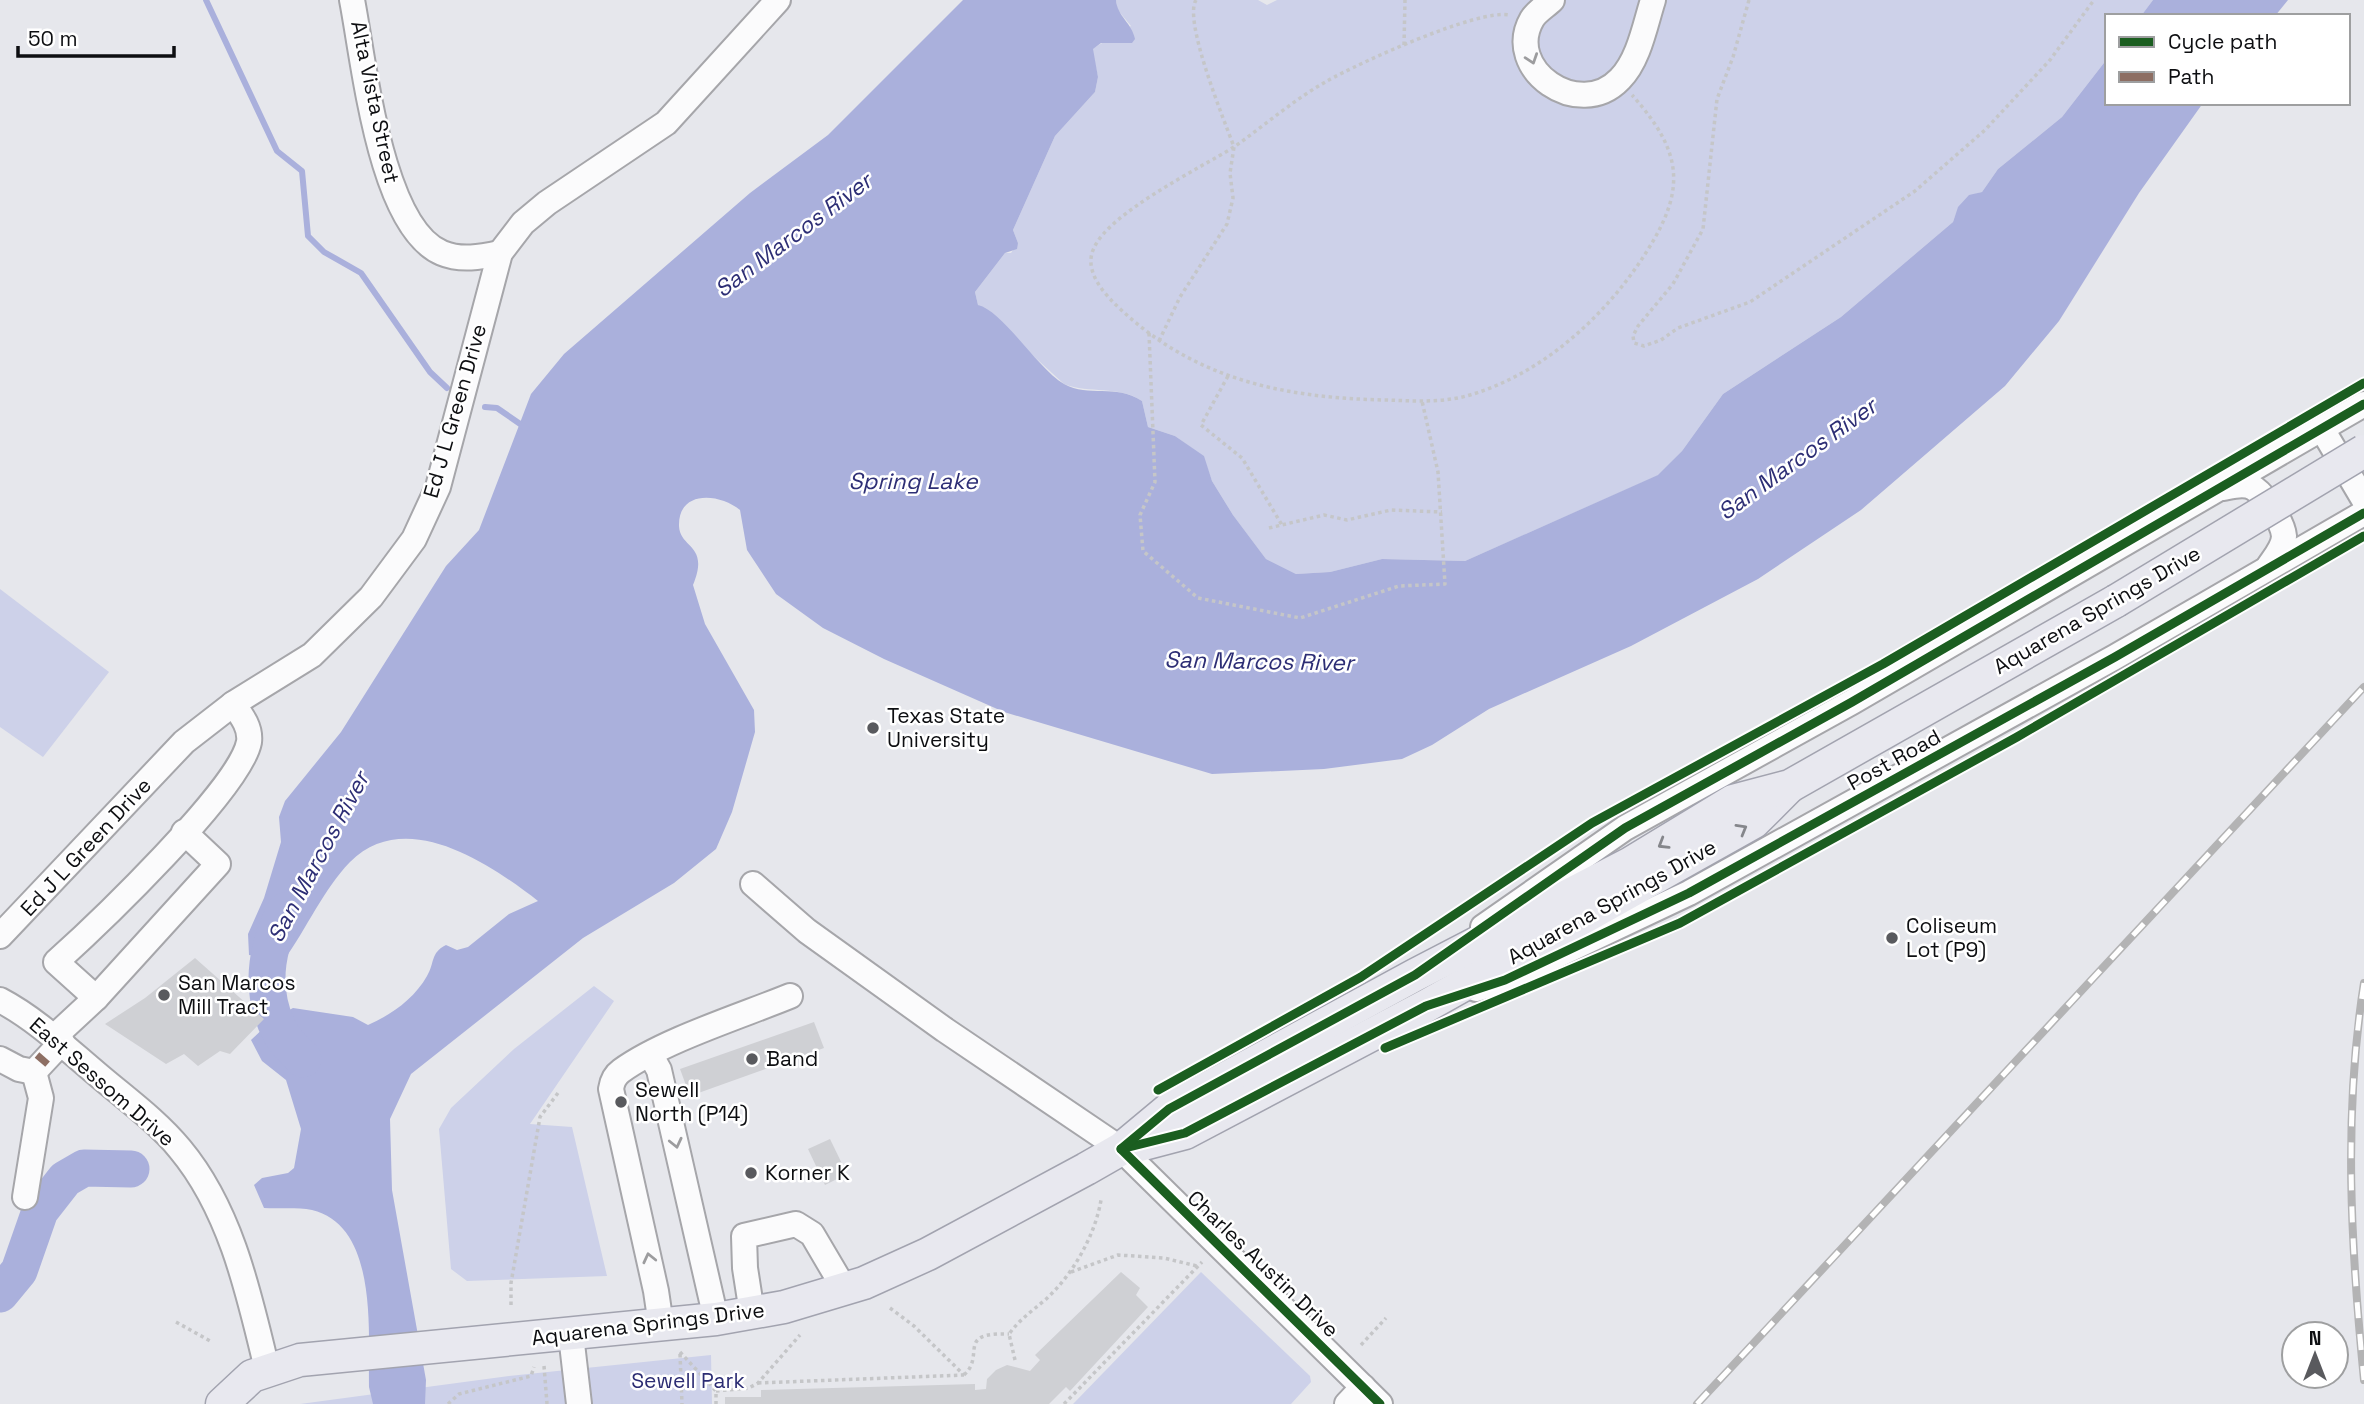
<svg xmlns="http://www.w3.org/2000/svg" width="2364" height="1404" font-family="'Space Grotesk',sans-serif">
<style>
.green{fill:#cdd1e9}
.water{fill:#aab0dc}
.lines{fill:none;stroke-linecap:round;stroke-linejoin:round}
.stream{stroke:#aab0dc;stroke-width:6}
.river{stroke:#aab0dc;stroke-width:37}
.building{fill:#cfd0d4}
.minor-casing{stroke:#a6a6aa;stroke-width:28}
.major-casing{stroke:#a2a3af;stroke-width:35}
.path{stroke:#c5c6c8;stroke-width:3.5;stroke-dasharray:3.5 3.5;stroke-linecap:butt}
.minor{stroke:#fbfbfc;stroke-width:24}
.major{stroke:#e8e8ef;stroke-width:32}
.rail-casing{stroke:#b3b3b4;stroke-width:8}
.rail{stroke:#fff;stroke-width:5;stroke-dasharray:16;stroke-linecap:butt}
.major-bridge-casing{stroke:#a2a3af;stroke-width:35;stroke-linecap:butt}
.major-bridge{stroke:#e8e8ef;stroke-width:32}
.quiet{stroke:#8d6e63;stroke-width:7;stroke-dasharray:14 7;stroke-linecap:butt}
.cycleway-casing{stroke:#fff;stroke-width:13}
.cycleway{stroke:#1b5e20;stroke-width:9}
.oneway{stroke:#9c9c9e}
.oneway2{stroke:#85868b}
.poi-dot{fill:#595a5e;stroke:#fff;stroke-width:2.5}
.labels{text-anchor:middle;stroke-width:5;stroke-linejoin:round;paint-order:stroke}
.street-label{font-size:21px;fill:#0d0e11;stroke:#fff}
.poi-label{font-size:21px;fill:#0d0e11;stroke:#fff;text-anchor:start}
.park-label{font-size:21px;fill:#2c2d73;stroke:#fff}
.water-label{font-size:23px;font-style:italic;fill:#2d2e75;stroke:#fff}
</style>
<rect width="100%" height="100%" fill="#e6e7ec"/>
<g class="green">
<path d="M 1116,0 L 1258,0 L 1267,5 L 1277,0 L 2153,0 L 2141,16 L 2107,16 L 2107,59 L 2062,117 L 1998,169 L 1982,192 C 1965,196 1959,205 1953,222 L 1841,317 L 1723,394 L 1682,451 L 1659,475 L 1465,561 L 1382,559 L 1330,572 L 1296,574 L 1266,559 L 1233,515 L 1212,481 L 1203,456 L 1175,436 L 1148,427 L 1142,401 C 1118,385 1090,394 1064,384 L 978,305 L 975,292 L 1005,253 L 1011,253 L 1018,243 L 1013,230 L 1055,136 L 1095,92 L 1098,77 L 1092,49 L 1131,26 L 1117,9 Z"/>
<polygon points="0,589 109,672 43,757 0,727"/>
<polygon points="594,986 614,1001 530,1124 572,1127 607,1276 467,1281 451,1269 439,1129 451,1108 514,1049"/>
<polygon points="1201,1272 1310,1376 1311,1382 1291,1404 1073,1404"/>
<polygon points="711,1355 712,1404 300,1404 509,1376"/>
</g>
<g class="water">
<path d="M 963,0 L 1116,0 C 1117,16 1132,23 1135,39 L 1132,43 L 1101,43 L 1093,49 L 1098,77 L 1095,92 L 1055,136 L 1013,230 L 1018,243 L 1017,249 L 1005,253 L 975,292 L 978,305 C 1003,311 1037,368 1064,384 C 1089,398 1115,383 1142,401 L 1148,427 L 1175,436 L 1204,456 L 1212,481 L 1233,515 L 1266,559 L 1296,574 L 1330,572 L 1382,559 L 1465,561 L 1658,475 L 1682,451 L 1723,394 L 1841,317 L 1953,222 L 1958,207 L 1969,195 L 1982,192 L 1998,169 L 2062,117 L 2107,59 L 2107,103 L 2203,103 L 2139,193 L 2059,321 L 2005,386 L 1861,510 L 1758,579 L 1631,646 L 1489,709 L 1432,745 L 1402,759 L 1324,769 L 1212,774 L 1004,712 L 884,659 L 823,628 L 776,594 L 747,550 L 740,510 C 719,493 678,490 679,526 C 680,549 710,544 693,585 L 705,624 L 754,710 L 755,732 L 732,812 L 716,849 L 674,883 L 583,938 L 411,1074 L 390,1119 L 392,1190 L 426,1380 L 425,1404 L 373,1404 L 369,1387 C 368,1334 379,1226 312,1210 C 297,1207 279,1209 264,1208 L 254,1185 L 262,1178 L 288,1173 L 294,1168 L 301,1129 L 286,1080 L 262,1061 L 251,1040 L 274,1018 L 293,1008 L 353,1017 L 368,1025 C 391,1015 414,999 427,976 C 435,963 430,953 446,945 L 457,950 L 468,947 L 509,914 L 538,901 C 490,864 406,806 350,862 C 323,890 307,928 284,960 L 249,955 L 248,934 L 264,898 L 281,842 L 279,817 L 285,801 L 341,732 L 446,566 L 479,530 L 531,394 L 564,354 L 750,193 L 828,135 Z"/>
<polygon points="2153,0 2288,0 2275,16 2141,16"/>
</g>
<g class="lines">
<g class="stream">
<polyline points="206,0 277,151 302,171 308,236 324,252 361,273 430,372 447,388"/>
<polyline points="485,407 497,408 526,428"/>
</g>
<g class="river">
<path d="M 285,911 C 265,950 259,993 281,1034 C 286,1043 296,1051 303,1059"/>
<polyline points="0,1294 19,1271 40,1211 65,1179 84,1168 131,1169"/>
</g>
</g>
<g class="building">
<polygon points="195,958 264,1019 230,1054 220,1051 198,1066 184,1054 166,1064 105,1024 145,998"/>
<polygon points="814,1022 824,1048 690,1096 680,1069"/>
<polygon points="830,1139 847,1174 825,1185 808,1149"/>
<polygon points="1121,1272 1140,1288 1136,1295 1148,1307 1070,1391 1066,1387 1049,1404 725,1404 725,1397 761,1397 761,1390 975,1384 975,1390 986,1389 987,1379 996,1370 1007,1365 1030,1371 1040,1360 1035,1355"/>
</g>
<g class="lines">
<defs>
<g id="minor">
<path d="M 352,0 C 364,61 380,227 442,253 C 461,261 481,257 500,253"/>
<path d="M 1552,0 C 1546,6 1536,12 1532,19 C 1503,69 1579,122 1620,79 C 1639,60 1645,25 1653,0"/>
<polyline points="2322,429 2364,500"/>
<path d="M 2223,488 C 2233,486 2246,482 2255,489 C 2266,497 2283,523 2284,536 C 2284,547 2275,557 2269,566"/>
<polyline points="753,884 807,931 945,1030 1121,1149 1380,1404"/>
<polyline points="1483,927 1625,828 1852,702 2364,404"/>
<polyline points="0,936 184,742 233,704 312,655 371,597 414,539 438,487 500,253 523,223 547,203 666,123 778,0"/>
<polyline points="1476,989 1505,980 1689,893 2115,657 2364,513"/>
<polyline points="96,998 218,864 184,832"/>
<path d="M 0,1000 C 36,1019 66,1048 97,1074 C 125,1098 156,1120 180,1149 C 231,1210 249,1294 267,1369"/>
<path d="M 54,1037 L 96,998 L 56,962 C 96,926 240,789 249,742 C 251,727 241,715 233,704"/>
<polyline points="650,1054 659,1070 716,1319"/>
<polyline points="0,1059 19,1069 34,1072 62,1042"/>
<polyline points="25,1197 41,1098 34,1072"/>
<polyline points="752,1313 745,1268 744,1236 796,1224 812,1234 845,1290"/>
<path d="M 661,1325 L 656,1291 L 611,1089 C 612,1082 614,1076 621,1071 C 662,1041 741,1016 790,996"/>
<polyline points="571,1335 579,1404"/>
<polyline points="1347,1404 1363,1387"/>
</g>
<g id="major">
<polyline points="1128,1148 1185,1133 1426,1006 1754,822 1789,787"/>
<polyline points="222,1404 252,1376 300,1360 716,1319 784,1307 864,1283 928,1254 1086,1169 1121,1149 1169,1109 1415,975 1631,863 1733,801 1790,786 2116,601"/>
</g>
</defs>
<use href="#minor" class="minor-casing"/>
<use href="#major" class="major-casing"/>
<g class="path">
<path d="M 1196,0 C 1183,21 1225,122 1234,147 C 1200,168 1109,213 1094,248 C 1084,268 1100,289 1114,303 C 1191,379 1282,398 1386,400 C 1414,401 1443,403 1470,395 C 1544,373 1607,315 1647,251 C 1687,188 1682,151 1632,95"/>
<polyline points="1749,0 1733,57 1717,99 1703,229 1673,284 1638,326 1633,336 1634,343 1644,346 1661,340 1678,328 1750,302 1915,191 1985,130 2050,60 2094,0"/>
<polyline points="1404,45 1405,0"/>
<polyline points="1149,333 1155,482 1140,515 1143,551 1198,598 1300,618 1399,586 1445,584 1438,472 1422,401"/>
<path d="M 1159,341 L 1180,297 L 1227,224 L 1233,198 L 1230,173 L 1234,147 C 1265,125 1295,99 1327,81 C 1359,63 1477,9 1509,15"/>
<polyline points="1228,376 1201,425 1242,458 1282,525"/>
<polyline points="1269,528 1324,515 1347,520 1391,510 1442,512"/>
<polyline points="1071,1272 1118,1255 1164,1258 1197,1266"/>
<polyline points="511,1305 511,1283 540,1117 558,1093"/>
<polyline points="890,1308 914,1326 964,1375"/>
<polyline points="176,1322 212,1342"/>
<polyline points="1361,1345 1386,1318"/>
<polyline points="680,1352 716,1391 716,1404"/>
<polyline points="680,1354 682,1404"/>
<path d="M 1015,1360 L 1009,1334 C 1020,1319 1031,1312 1045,1300 C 1072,1276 1095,1236 1101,1200"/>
<polyline points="544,1366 547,1404"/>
<path d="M 964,1375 C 986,1355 955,1332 1009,1334"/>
<polyline points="758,1383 964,1375"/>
<polyline points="716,1391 749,1388 758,1383 800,1335"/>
<polyline points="448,1404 459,1394 531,1376 534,1367"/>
<polyline points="1064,1404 1202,1262"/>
</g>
<use href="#minor" class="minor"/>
<use href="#major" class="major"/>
<defs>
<g id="rail">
<path d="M 2364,983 C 2343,1115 2351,1248 2364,1380"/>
<polyline points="1697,1404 2364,687"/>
</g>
</defs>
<use href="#rail" class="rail-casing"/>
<use href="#rail" class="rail"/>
<defs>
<polyline id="major-bridge" points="2116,601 2364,451"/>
</defs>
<use href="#major-bridge" class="major-bridge-casing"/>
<use href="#major-bridge" class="major-bridge"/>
<polyline class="quiet" points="37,1055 52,1068"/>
<defs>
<g id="cycleway">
<polyline points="1385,1048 1680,923 2017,737 2364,536"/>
<polyline points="1158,1090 1361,977 1592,823 1883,664 2364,383"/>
<polyline points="1125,1148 1185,1133 1426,1006 1505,980 1689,893 2115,657 2364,513"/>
<polyline points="1121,1149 1169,1109 1415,975 1625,828 1852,702 2364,404"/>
<polyline points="1121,1149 1380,1404"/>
</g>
</defs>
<use href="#cycleway" class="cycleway-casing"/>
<use href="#cycleway" class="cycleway"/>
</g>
<defs><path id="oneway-chevron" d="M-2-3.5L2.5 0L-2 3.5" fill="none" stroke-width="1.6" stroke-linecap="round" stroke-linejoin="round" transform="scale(1.75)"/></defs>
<g class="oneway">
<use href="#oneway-chevron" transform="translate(1532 59) rotate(71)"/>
<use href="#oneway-chevron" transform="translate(676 1143) rotate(77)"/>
<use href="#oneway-chevron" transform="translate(649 1258) rotate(-103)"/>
</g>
<g class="oneway2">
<use href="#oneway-chevron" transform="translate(1742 829) rotate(-30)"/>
<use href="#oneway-chevron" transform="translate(1663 844) rotate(149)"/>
</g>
<g class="poi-dot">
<circle cx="873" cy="728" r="7"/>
<circle cx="1892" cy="938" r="7"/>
<circle cx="164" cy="995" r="7"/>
<circle cx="752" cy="1059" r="7"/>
<circle cx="621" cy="1102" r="7"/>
<circle cx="751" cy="1173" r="7"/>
</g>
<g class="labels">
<g class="street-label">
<text transform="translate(375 102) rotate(78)" y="7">Alta Vista Street</text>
<text transform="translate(455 411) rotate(-74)" y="7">Ed J L Green Drive</text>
<text transform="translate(2097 610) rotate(-30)" y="7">Aquarena Springs Drive</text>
<text transform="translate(1894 760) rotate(-29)" y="7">Post Road</text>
<text transform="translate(86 847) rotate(-47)" y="7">Ed J L Green Drive</text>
<text transform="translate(1612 902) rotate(-29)" y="7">Aquarena Springs Drive</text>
<text transform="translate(102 1082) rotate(41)" y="7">East Sessom Drive</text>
<text transform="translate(1263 1264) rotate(44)" y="7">Charles Austin Drive</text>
<text transform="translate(648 1324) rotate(-7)" y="7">Aquarena Springs Drive</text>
</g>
<g class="poi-label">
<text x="887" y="723">Texas State<tspan x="887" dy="24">University</tspan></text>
<text x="1906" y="933">Coliseum<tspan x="1906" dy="24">Lot (P9)</tspan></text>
<text x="178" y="990">San Marcos<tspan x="178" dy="24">Mill Tract</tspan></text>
<text x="766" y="1066">Band</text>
<text x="635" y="1097">Sewell<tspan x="635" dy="24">North (P14)</tspan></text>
<text x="765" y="1180">Korner K</text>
</g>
<g class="park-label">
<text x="688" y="1388">Sewell Park</text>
</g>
<g class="water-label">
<text transform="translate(793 235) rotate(-37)" y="8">San Marcos River</text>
<text transform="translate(1797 459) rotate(-36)" y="8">San Marcos River</text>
<text x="913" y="489">Spring Lake</text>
<text transform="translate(1259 661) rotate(1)" y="8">San Marcos River</text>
<text transform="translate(318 857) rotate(-62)" y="8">San Marcos River</text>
</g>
</g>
<rect x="2105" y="14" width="245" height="91" fill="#ffffff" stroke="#9e9fa0" stroke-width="2"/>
<rect x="2119" y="37" width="35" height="10" fill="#1b5e20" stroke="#9e9fa0" stroke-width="2"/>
<text x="2168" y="49" font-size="21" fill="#0d0e11">Cycle path</text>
<rect x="2119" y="72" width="35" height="10" fill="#8d6e63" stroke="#9e9fa0" stroke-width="2"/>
<text x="2168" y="84" font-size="21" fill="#0d0e11">Path</text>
<g transform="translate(2315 1355)"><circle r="33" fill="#ffffff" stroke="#9e9fa0" stroke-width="2"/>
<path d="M0-5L12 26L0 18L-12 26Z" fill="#595a5e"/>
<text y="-10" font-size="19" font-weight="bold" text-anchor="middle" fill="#0d0e11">N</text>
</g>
<path d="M18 46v10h156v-10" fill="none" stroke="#0d0e11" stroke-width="3.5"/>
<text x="28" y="46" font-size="21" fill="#0d0e11" stroke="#ffffff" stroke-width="5" paint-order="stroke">50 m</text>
</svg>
